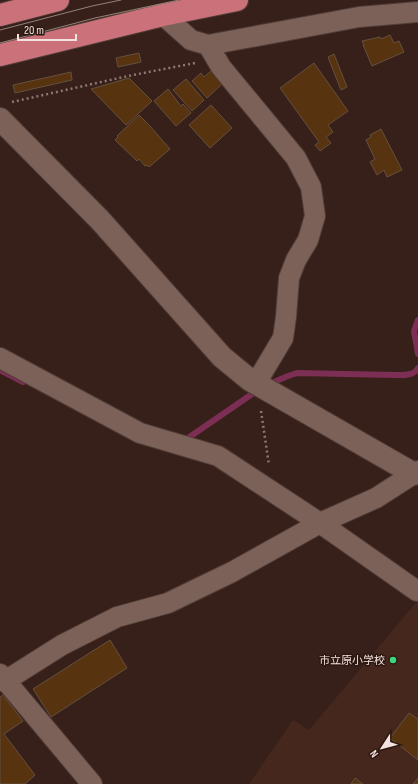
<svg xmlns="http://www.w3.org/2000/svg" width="418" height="784" font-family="'Sofia Sans Condensed','Noto Sans JP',sans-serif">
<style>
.built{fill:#45271e}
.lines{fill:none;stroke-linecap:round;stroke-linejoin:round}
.stream{stroke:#7c2e55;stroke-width:6}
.building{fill:#573310;stroke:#65503f}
.street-casing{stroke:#513d38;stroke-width:22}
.secondary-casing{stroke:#513d38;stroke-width:24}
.highway-casing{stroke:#513d38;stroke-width:24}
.path{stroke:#8c7872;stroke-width:2.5;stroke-dasharray:2 3;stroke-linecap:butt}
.street{stroke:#7c6158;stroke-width:20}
.secondary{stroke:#7c6158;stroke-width:22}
.highway{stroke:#cb717a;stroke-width:22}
.tram{stroke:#94817b;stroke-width:1}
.poi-dot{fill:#3ad77f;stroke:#2d1710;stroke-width:1.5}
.labels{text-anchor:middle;stroke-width:3;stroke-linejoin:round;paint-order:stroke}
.poi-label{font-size:11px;fill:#f3e3de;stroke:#2d1710;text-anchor:end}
</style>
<rect width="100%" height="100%" fill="#372019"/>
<polygon class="built" points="418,600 418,784 249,784 293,720 309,730"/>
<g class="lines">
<g class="stream">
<polyline points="418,320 414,331 418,354"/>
<polyline points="0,370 23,382"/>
<path d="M 274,382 L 288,376 L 297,373 L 395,375 C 403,375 414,376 418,368"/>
<polyline points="188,438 255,392"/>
</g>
</g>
<g class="building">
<polygon points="390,35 394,43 399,41 404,52 372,66 363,45 364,45 362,41 380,37 381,39"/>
<polygon points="139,53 141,62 118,67 116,58"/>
<polygon points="334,54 347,87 341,90 328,57"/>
<polygon points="314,63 348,111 328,125 333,132 326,137 331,143 320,151 315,145 319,142 280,88"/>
<polygon points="212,70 223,83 207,98 192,81 201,73 204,77"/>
<polygon points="71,72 72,80 15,93 13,85"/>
<polygon points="129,78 152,101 126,125 91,89"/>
<polygon points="186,79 204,100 192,111 173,90"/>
<polygon points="168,89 181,106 183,104 191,113 176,126 154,101"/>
<polygon points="211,105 232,128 210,148 189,125"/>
<polygon points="139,115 149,125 170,149 149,167 147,165 145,166 139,159 137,161 115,140 118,137 117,136"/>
<polygon points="381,129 402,170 387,177 384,170 377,175 370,162 375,159 366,140 371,137 370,135"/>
<polygon points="110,640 127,668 51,717 33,689"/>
<polygon points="3,695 23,721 4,734 35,775 25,784 0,784 0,697"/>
<polygon points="409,713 418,719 418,760 390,738"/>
<polygon points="355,778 363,784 351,784"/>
<polygon points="418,778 418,784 413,784"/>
</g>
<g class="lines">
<defs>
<g id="street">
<polyline points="163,15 191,40 208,45 359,17 418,12"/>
<polyline points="208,45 221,67 296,158 311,187 315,216 308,240 296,260 289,278 286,317 283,338 256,383"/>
<polyline points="0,358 140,433 218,456 320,523 417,591 418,589"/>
<polyline points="0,674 92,784"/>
<polyline points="0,681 5,681 62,645 117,617 168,603 232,572 320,523 376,498 418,471"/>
</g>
<polyline id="secondary" points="0,119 100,220 222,357 250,380 414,474"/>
<g id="highway">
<polyline points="0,15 58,0"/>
<polyline points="0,55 163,15 237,0"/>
</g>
</defs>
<use href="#street" class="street-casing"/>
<use href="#secondary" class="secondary-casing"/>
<use href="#highway" class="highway-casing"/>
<g class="path">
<polyline points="12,102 128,76 195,63"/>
<polyline points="261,411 269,465"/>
</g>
<use href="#street" class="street"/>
<use href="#secondary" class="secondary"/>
<use href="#highway" class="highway"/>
<g class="tram">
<polyline points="0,30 92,6 121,0"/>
<polyline points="0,43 95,18 179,0"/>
</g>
</g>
<circle class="poi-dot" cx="393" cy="660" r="4"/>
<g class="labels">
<g class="poi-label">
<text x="385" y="664">市立原小学校</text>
</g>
</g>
<g transform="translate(382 748) rotate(234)" stroke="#2d1710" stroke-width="3" paint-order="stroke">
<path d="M0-3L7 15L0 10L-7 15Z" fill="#f3e3de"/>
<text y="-6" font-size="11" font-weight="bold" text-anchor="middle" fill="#f3e3de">N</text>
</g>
<path d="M18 34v6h58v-6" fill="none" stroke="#f3e3de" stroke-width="2"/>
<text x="24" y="34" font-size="12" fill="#f3e3de" stroke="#2d1710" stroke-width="3" paint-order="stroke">20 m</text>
</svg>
